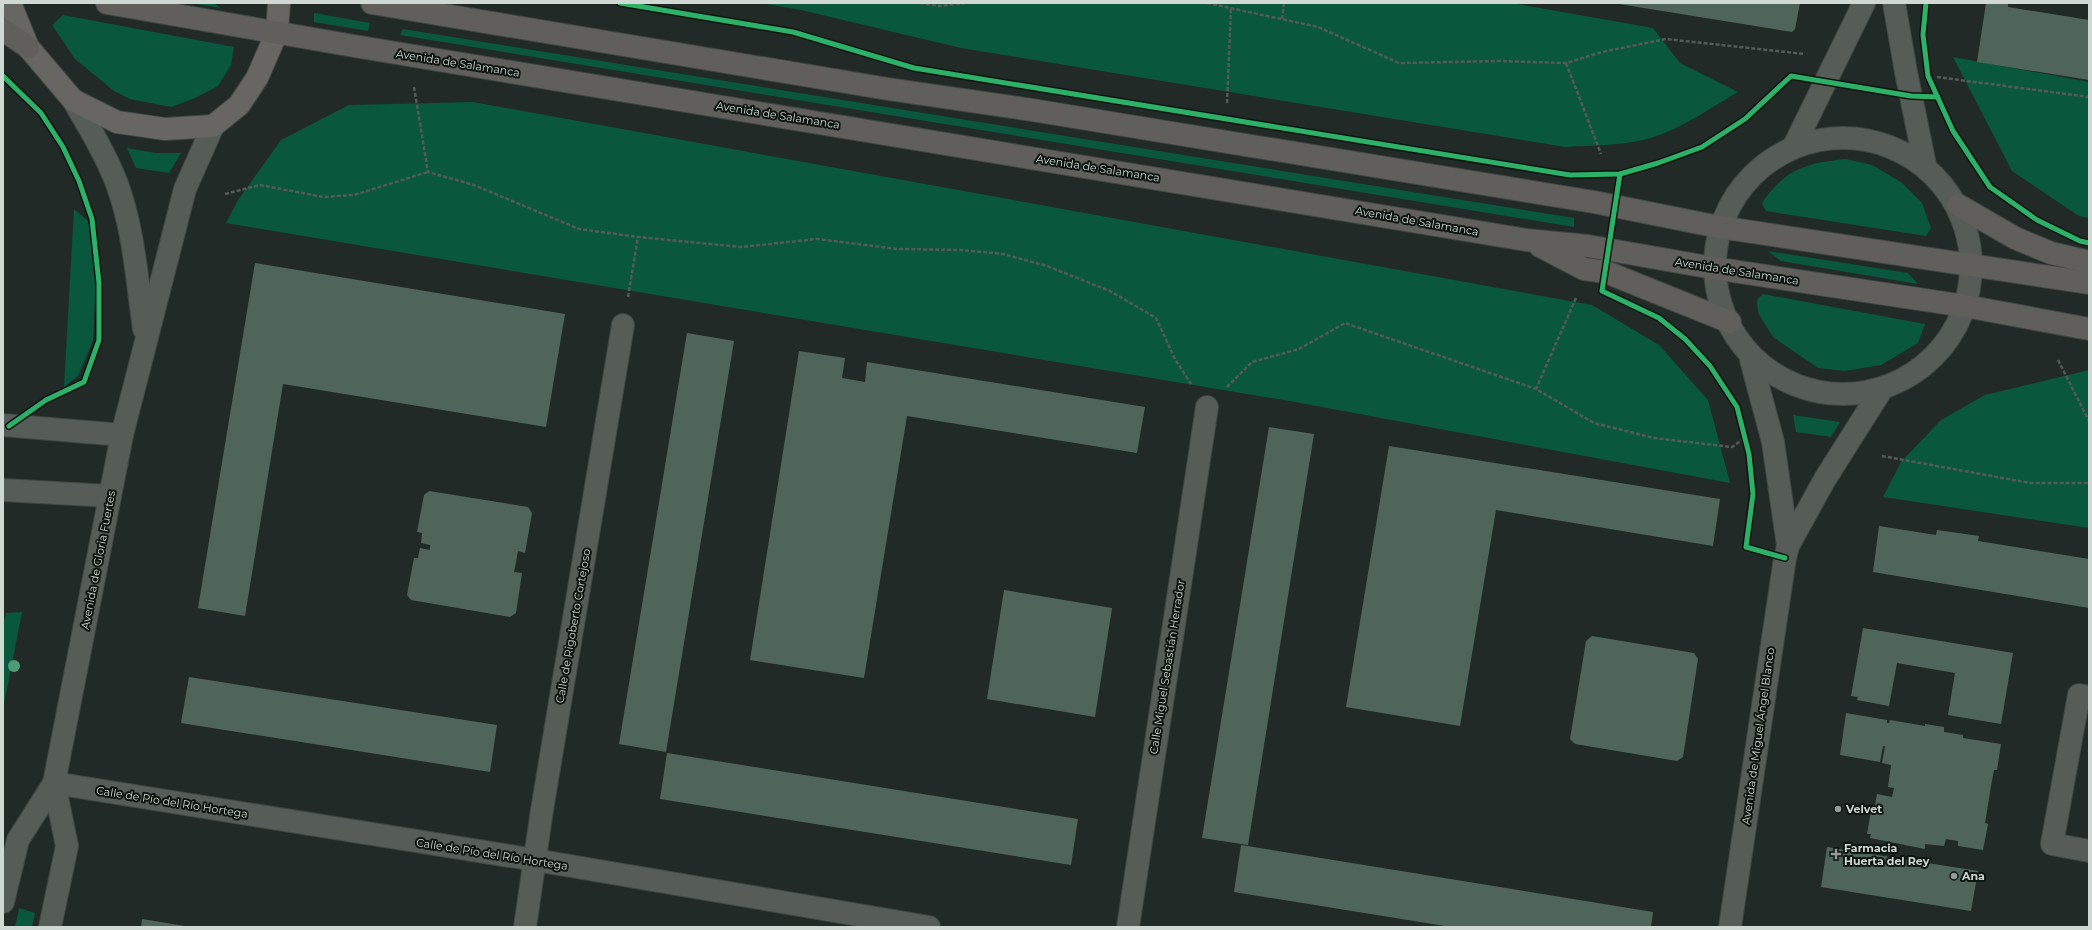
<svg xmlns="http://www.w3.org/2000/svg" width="2092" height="930" font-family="Montserrat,sans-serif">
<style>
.green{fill:#09573c}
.building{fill:#4f655c}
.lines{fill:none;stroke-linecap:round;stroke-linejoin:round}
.minor-casing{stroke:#3f4643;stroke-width:24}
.major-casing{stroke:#3f4643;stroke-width:24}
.highway-casing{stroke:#3f4643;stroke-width:24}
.path{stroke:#545a57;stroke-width:2.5;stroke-dasharray:4 2;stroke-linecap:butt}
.minor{stroke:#565c58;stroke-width:22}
.major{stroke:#676663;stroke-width:22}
.highway{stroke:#605f5c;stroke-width:22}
.cycleway-casing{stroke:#0e1511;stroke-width:8}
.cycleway{stroke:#2db169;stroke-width:5}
.tree{fill:#4e9b78}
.poi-dot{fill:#929b97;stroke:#0e1511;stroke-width:1.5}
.labels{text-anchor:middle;stroke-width:4;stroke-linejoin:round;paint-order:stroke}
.street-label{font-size:11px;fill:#cfd8d3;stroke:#0e1511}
.poi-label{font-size:11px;font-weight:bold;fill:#cfd8d3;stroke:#0e1511;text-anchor:start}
</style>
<rect width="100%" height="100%" fill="#222a27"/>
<g class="green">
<polygon points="191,3 214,3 220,8"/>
<path d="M 760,3 L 1512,3 L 1653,28 L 1680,63 L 1738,92 C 1710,108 1681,129 1651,138 C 1623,146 1593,145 1565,147 L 961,48 L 801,10 Z"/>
<polygon points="314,13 370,23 368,31 314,22"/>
<polygon points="63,15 234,47 231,65 218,86 195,98 171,107 130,99 114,91 75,59 52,25"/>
<polygon points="403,29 1574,218 1574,227 400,35"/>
<polygon points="1953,57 2089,82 2089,218 2079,216 2012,171"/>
<polygon points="473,102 1592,305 1659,345 1708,400 1730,483 1295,402 226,223 238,200 281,140 349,105"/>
<polygon points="127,148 156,153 181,153 169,173 136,168"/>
<path d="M 1846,159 L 1872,165 L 1901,182 L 1922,203 L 1931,228 L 1926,236 L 1766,211 L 1762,203 C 1785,169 1806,163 1846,159 Z"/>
<polygon points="74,209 88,221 97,261 93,341 78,376 64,387"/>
<polygon points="1768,251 1908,273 1918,284 1781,261"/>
<polygon points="1763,294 1925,324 1918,343 1881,365 1845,371 1818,368 1773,337 1758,313 1757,300"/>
<polygon points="2089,370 2089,528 1883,497 1901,462 1941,420 1985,395"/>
<polygon points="1793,415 1840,422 1831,437 1796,432"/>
<polygon points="22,612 3,709 3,625 6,613"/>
<polygon points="19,908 35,913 32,927 15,927"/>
</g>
<g class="building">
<polygon points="1613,3 1800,3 1795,29 1792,32"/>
<polygon points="1986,3 2008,3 2008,7 2089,20 2089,80 1977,62"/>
<polygon points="255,263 565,314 546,427 283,384 245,616 198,608"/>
<polygon points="687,333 734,341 666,752 619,744"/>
<polygon points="799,351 845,358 842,378 865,382 867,362 1145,407 1137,453 907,416 864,678 750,660"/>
<polygon points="1269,427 1314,434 1248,845 1202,838"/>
<polygon points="1389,446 1720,499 1713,546 1496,510 1460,726 1346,707"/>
<polygon points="429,491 528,507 532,513 525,553 518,551 516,562 514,572 522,573 516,613 510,617 411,600 407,595 414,558 418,558 420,548 430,550 430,545 421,543 422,533 417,532 424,495"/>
<polygon points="1879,526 1936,535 1937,530 1979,536 1978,541 2089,559 2089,608 1873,572"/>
<polygon points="1004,590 1112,608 1095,717 987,699"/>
<polygon points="1863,628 2013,653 2001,724 1948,715 1955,673 1897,663 1889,706 1857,700 1858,697 1851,696"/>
<polygon points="1592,636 1694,653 1698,659 1683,757 1677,761 1575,744 1570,739 1586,641"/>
<polygon points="189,677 497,725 490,772 181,723"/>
<polygon points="1846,713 1887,720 1887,723 1889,723 1890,720 1925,726 1925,724 1944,727 1944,732 1963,735 1963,738 2001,744 1997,770 1994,770 1991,786 1985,823 1988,824 1983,850 1958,846 1958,841 1946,839 1944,846 1925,844 1925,849 1870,838 1871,834 1867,834 1871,811 1874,811 1877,794 1892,797 1894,788 1888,787 1891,765 1882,763 1885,746 1883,746 1880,762 1840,755"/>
<polygon points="667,753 1078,819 1071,865 660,799"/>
<polygon points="1241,845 1653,912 1651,927 1451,927 1234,892"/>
<polygon points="1827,847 1978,871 1971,911 1821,887"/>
<polygon points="142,919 185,926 184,927 141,927"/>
</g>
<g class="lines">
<defs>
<g id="minor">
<polyline points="1894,3 1906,72 1925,165"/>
<path d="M 73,100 C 89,127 106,155 117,184 C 134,230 137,281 144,329"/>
<circle cx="1843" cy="266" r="128"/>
<polyline points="1795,144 1864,3"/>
<polyline points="1751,360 1773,442 1788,546"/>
<polyline points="3,425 122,435"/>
<polyline points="3,490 110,496"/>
<polyline points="2089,697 2079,695 2052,844 2089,851"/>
<polyline points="54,783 535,860 929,927"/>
<polyline points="3,902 18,840 54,783 122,435 185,189 213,126"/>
<polyline points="50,927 67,846 54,783"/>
<polyline points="525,927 542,810 623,325"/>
<polyline points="1128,927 1207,407"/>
<polyline points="1730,927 1785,558 1788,546 1825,479 1880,392"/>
</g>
<polyline id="major" points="10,3 28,47 73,100 117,122 165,129 213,126 239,105 257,78 277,32 279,3"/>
<g id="highway">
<polyline points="107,3 354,46 1526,240 1588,246 1713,268 1965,306 2089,329"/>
<polyline points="372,3 888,89 1032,110 1594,202 1719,227 2089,283"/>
<polyline points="3,30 28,47"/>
<polyline points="1958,205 2015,238 2051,253 2089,262"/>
<polyline points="1540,246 1584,269 1606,272 1730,322"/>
</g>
</defs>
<use href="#minor" class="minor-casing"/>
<use href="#major" class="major-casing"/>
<use href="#highway" class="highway-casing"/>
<g class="path">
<polyline points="920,3 939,6 966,3"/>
<polyline points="1207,3 1318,27 1399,63 1499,61 1566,63 1602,52 1666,39 1805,54"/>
<polyline points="1282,19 1284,3"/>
<polyline points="1566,63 1601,154"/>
<polyline points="1937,77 2089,97"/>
<polyline points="414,87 428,172 474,185 579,229 638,237 741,247 817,239 898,249 961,250 1003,254 1047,266 1110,291 1156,318 1175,359 1191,384"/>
<polyline points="1227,103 1231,8"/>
<polyline points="225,194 260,185 323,197 354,195 428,172"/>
<polyline points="628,297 638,237"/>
<polyline points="1576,298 1536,389 1594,423 1654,438 1732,447 1742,440"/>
<polyline points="2058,360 2089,421"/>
<polyline points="1227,387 1252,362 1299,349 1345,323 1536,389"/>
<polyline points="1882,456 2030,483 2089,483"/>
</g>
<use href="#minor" class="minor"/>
<use href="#major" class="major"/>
<use href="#highway" class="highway"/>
<defs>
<g id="cycleway">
<polyline points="620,3 793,32 914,68 1570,175 1620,174 1658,163 1702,147 1745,119 1791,76 1911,96 1938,97"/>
<polyline points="1926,3 1923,35 1928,76 1953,131 1990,187 2037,220 2080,241 2089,243"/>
<polyline points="3,76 41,113 63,147 79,181 92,219 99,283 99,340 84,382 46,400 9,426"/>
<polyline points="1620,174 1602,291 1659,318 1685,339 1710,366 1737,407 1749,454 1753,494 1746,547 1785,558"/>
</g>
</defs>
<use href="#cycleway" class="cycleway-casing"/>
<use href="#cycleway" class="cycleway"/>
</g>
<circle class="tree" cx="14" cy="666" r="6"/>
<g class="poi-dot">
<circle cx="1838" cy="809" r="4"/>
<path d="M1834 848h4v4h4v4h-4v4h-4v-4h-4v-4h4z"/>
<circle cx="1954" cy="876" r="4"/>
</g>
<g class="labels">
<g class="street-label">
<text transform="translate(458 63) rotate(9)" y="4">Avenida de Salamanca</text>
<text transform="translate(778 115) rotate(9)" y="4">Avenida de Salamanca</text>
<text transform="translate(1098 168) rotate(9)" y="4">Avenida de Salamanca</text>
<text transform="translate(1417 221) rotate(10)" y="4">Avenida de Salamanca</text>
<text transform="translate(1737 271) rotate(9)" y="4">Avenida de Salamanca</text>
<text transform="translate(98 560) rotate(-79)" y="4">Avenida de Gloria Fuertes</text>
<text transform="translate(573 626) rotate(-80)" y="4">Calle de Rigoberto Cortejoso</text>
<text transform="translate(1167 667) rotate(-81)" y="4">Calle Miguel Sebastián Herrador</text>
<text transform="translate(1758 736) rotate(-82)" y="4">Avenida de Miguel Ángel Blanco</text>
<text transform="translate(172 802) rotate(9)" y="4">Calle de Pío del Río Hortega</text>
<text transform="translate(492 854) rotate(9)" y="4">Calle de Pío del Río Hortega</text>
</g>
<g class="poi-label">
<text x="1846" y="813">Velvet</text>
<text x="1844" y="852">Farmacia<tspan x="1844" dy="13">Huerta del Rey</tspan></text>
<text x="1962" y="880">Ana</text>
</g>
</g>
<rect width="2092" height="930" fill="none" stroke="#cfd8d3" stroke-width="8"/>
</svg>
